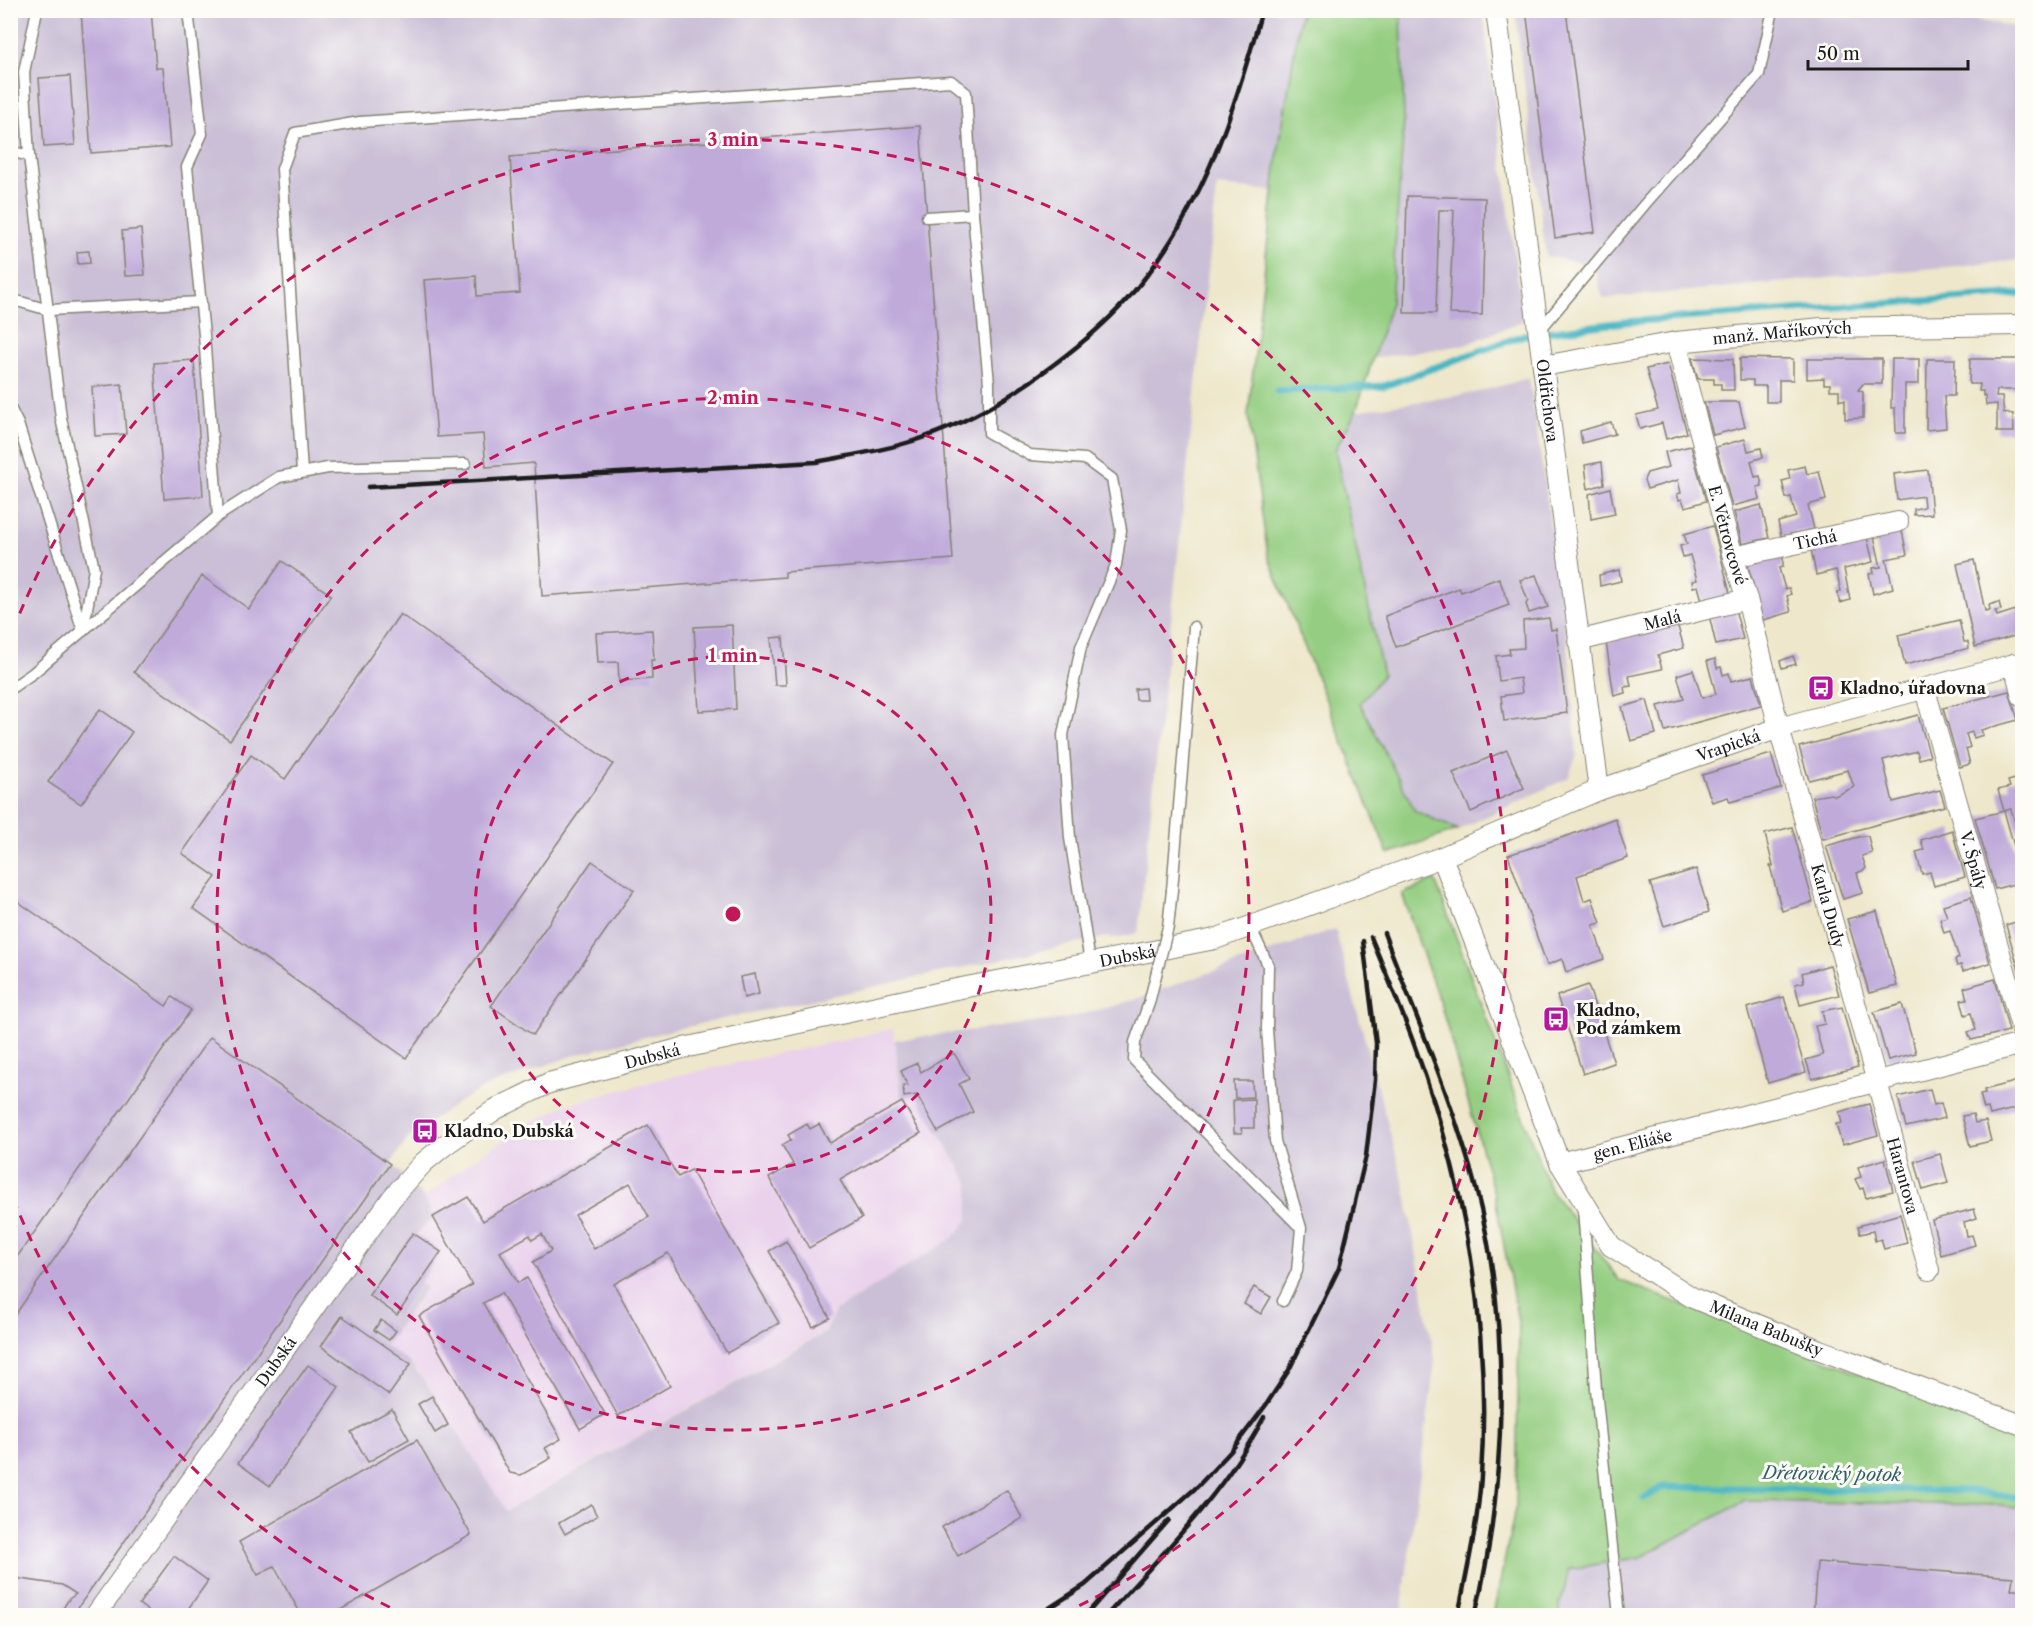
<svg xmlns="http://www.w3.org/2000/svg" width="2033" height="1626" font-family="'Libre Caslon Text',serif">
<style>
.built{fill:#ead1ec}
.industrial{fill:#cabfd6}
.green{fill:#95ce82;stroke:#58754f;stroke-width:1.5}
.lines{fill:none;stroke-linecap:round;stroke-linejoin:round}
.stream{stroke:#48b6c3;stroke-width:7}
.building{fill:#c0aada;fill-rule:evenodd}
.lane-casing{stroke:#858274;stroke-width:13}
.street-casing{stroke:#858274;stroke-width:22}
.lane{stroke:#fff;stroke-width:10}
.street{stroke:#fff;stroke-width:20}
.rail{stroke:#1c1c1c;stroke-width:4.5}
.lane-bridge-casing{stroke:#858274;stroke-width:13;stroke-linecap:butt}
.lane-bridge{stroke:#fff;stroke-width:10}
.ring{fill:none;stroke:#c2185b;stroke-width:3;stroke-dasharray:10 8}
.labels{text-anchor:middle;stroke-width:6;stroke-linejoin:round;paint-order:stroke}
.street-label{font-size:16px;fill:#1c1c1c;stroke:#fdfcf7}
.poi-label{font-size:16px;font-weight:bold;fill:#1c1c1c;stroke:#fdfcf7;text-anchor:start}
.water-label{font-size:18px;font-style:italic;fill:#306167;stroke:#fdfcf7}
.centre{fill:#c2185b;stroke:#fdfcf7;stroke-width:3}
.ring-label{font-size:18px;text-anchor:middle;font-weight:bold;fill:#c2185b;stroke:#fdfcf7;stroke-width:6;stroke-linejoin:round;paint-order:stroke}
</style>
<rect width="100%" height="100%" fill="#fdfcf7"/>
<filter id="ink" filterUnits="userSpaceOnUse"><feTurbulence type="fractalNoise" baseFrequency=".0167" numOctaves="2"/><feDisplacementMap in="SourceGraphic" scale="12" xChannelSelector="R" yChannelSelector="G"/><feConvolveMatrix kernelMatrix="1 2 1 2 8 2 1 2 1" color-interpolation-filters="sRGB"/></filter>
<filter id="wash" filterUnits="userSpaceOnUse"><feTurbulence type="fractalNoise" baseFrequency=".008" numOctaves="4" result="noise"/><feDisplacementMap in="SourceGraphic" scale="24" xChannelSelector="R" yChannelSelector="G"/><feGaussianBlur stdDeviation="1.35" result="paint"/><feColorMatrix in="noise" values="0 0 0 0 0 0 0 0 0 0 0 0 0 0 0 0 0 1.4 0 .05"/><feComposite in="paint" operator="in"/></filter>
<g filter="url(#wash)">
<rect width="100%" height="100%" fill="#eee7cb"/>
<polygon class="built" points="893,1029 901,1096 917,1095 969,1185 969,1219 954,1237 835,1311 826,1331 505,1511 434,1394 412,1364 385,1346 426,1289 419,1284 441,1253 416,1235 433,1217 424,1198 471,1161 517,1131 563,1106 657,1080"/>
<g class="industrial">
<polygon points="1960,10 1959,18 2022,27 2022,260 1603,299 1594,266 1546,256 1515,11"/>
<polygon points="11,11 1301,11 1274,191 1217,186 1138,933 1117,938 1107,937 676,1029 575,1055 488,1086 457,1103 410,1136 391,1163 424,1198 433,1217 416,1235 441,1252 420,1283 426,1288 385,1346 411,1364 434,1394 506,1511 826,1332 835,1311 954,1237 969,1219 969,1184 917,1095 901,1097 895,1040 1064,1019 1120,1004 1335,929 1405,1188 1435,1361 1401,1615 11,1616"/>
<polygon points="1401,11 1483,11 1523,321 1465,345 1373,358 1391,302"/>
<polygon points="1529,378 1567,635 1577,755 1568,778 1458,830 1415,811 1360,703 1335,449 1356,411 1474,393"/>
<polygon points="1745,1501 1995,1505 2022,1509 2022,1615 1558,1616 1569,1569 1641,1557"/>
</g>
<g class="green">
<polygon points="1301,11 1401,11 1404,121 1391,302 1356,411 1335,450 1383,675 1360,703 1415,811 1458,830 1388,854 1268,556 1248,415 1277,159"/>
<polygon points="1435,880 1550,1190 1619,1280 2022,1436 2022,1509 1995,1505 1745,1501 1641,1557 1569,1569 1558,1615 1493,1615 1516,1506 1519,1327 1495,1197 1442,1009 1402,894"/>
</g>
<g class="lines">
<g class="stream">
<polyline points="1277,391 1384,386 1524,335 1624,322 2022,294"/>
<polyline points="1644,1498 1663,1487 1972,1491 2022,1498"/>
</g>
</g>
<g id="blocks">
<g class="building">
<polygon points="81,10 151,10 156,68 163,68 170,147 91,153"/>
<polygon points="1526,10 1566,10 1595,232 1555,238"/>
<polygon points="70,76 75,145 44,147 39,78"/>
<polygon points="920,126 953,559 785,572 785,577 542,596 534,463 486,467 483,434 437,437 424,280 476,276 477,296 520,293 510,157"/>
<polygon points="1407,196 1485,198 1482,315 1449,314 1454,210 1439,210 1436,313 1404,313"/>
<polygon points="141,229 145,275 125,276 122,231"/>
<polygon points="89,251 90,263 78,264 77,252"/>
<polygon points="1692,358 1733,359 1734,390 1721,390 1721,384 1714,384 1714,379 1698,379"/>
<polygon points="1740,358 1793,359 1793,380 1779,380 1779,402 1766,402 1766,386 1753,386 1753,380 1740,380"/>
<polygon points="1807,359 1882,359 1882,384 1863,384 1858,390 1863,392 1863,418 1845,419 1845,400 1839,400 1839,390 1830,390 1830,384 1824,384 1824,378 1807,379"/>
<polygon points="1892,359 1919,359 1919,384 1905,384 1905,433 1896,433 1895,408 1891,408"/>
<polygon points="1927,359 1955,359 1954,396 1944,396 1946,428 1926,430"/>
<polygon points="1970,359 2022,359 2022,390 1997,390 1996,397 2002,397 2004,413 2013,414 2014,432 1997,432 1997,404 1986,405 1985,396 1983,396 1983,391 1979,391 1980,384 1969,384"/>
<polygon points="194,360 203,496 164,499 154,363"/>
<polygon points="1668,364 1687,433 1666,439 1662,423 1640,429 1636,415 1658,410 1646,369"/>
<polygon points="122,384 126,434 95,436 92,387"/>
<polygon points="1704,402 1739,402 1745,427 1713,435"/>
<polygon points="1611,422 1615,434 1582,443 1580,431"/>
<polygon points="1745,439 1748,451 1761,448 1763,457 1751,461 1755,477 1760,476 1762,486 1757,487 1760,499 1732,506 1716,447"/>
<polygon points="1691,446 1706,501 1685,507 1682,499 1679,500 1677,494 1681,493 1678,480 1647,489 1644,480 1647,473 1669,467 1665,452"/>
<polygon points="1602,462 1604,484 1588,489 1585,465"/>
<polygon points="1805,466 1807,474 1819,471 1826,500 1808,505 1814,529 1781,536 1778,522 1796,517 1791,497 1786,498 1782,481 1790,479 1788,470"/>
<polygon points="1928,470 1932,514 1914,515 1914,509 1924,507 1923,496 1897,500 1894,474"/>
<polygon points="1610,488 1615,514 1591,519 1589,494"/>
<polygon points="1761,505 1769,538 1742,544 1734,512"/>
<polygon points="1713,526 1731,597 1703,604 1698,586 1693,587 1692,581 1697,580 1690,555 1683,557 1680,546 1687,544 1684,534"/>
<polygon points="1902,531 1907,555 1886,559 1893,588 1873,594 1869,574 1874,573 1873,568 1881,567 1874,536"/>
<polygon points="1867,537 1873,562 1844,569 1850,600 1840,603 1837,593 1841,591 1836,570 1816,575 1811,549"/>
<polygon points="1783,555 1783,567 1779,568 1785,589 1789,588 1791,594 1787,596 1791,612 1763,620 1747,562"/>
<polygon points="1974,560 1985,611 1990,610 1989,605 1999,602 2001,610 1995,611 1997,616 2022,608 2022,634 1975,647 1957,564"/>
<polygon points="282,561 331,595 230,740 134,672 202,576 249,609"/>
<polygon points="1619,570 1621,581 1600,586 1599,575"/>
<polygon points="1536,575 1548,607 1529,613 1526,604 1528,601 1520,580"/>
<polygon points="1499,578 1509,605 1396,647 1385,616 1459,588 1461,592"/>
<polygon points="1735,609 1743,639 1716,645 1709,615"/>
<polygon points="400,614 613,764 406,1058 193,908 216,877 182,853 251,755 285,779"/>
<polygon points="1549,618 1551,630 1556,629 1567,713 1504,721 1501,696 1522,693 1520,678 1499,681 1496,656 1510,654 1509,649 1524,648 1523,621"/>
<polygon points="1959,620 1964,642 1968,642 1969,648 1905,665 1898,635"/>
<polygon points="1677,623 1684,648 1658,655 1662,669 1629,676 1631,686 1624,687 1625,693 1614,696 1606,642"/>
<polygon points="732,625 736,709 699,711 694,627"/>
<polygon points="652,630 654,660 651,660 652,679 619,681 618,662 598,663 596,633"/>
<polygon points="783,637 786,685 775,685 771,638"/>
<polygon points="1793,656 1796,664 1782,668 1780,661"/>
<polygon points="1715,659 1717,668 1721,667 1723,675 1729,673 1731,681 1753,676 1761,705 1665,731 1658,706 1684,699 1677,675 1693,670 1702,698 1716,694 1707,661"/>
<polygon points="1145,688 1146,700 1136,700 1135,689"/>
<polygon points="2009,691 2018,720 1981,730 1983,735 1974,738 1972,732 1966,734 1970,747 1966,749 1970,764 1960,767 1943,708"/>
<polygon points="1647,700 1656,734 1631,741 1622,707"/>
<polygon points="100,709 132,732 81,804 48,782"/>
<polygon points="1918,715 1930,756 1919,759 1917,751 1883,760 1893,802 1940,790 1945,806 1823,839 1812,797 1831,794 1835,796 1854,787 1848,770 1809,780 1799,747"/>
<polygon points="1507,750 1524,788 1471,812 1453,773"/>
<polygon points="1771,754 1781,788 1730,802 1728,797 1712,802 1702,775"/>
<polygon points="2022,777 2022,846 2011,809 2004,811 1998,790 2010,787 2008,781"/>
<polygon points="2004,811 2022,874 2022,882 1995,889 1975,818"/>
<polygon points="1615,818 1628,858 1577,876 1584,901 1592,898 1601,923 1593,925 1604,959 1566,972 1562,959 1547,965 1508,855 1570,835"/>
<polygon points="1792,827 1813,902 1782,911 1770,866 1773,866 1765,834"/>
<polygon points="1952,830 1965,877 1934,886 1930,872 1922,874 1916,852 1924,850 1921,840"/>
<polygon points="1862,836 1868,836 1872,853 1862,856 1866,868 1864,870 1857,873 1863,893 1843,899 1826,846"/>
<polygon points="592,861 634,890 533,1035 491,1006"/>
<polygon points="1696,869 1709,912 1664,926 1650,883"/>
<polygon points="10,896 166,1006 172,997 191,1010 10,1267"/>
<polygon points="1971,897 1990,963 1963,971 1961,965 1957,966 1955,960 1959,958 1950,931 1944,933 1940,919 1947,917 1943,905"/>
<polygon points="1877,911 1897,986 1869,993 1847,919"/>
<polygon points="2022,920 2022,981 2006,925"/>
<polygon points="1830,965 1839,995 1800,1005 1795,984 1804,982 1802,973"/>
<polygon points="755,974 759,994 744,998 740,977"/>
<polygon points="1995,979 2009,1031 1971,1040 1968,1032 1976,1030 1971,1013 1965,1015 1961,1000 1967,999 1964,988"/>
<polygon points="1588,985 1614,1063 1583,1074 1557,996"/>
<polygon points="1784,997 1806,1072 1768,1083 1747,1008"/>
<polygon points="1902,1004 1916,1053 1888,1060 1874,1012"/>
<polygon points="1842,1007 1858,1067 1812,1079 1806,1060 1823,1055 1815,1026 1825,1024 1822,1011"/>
<polygon points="210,1037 390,1164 72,1616 58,1616 69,1599 76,1594 62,1585 14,1578 16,1557 10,1557 10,1322"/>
<polygon points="954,1053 969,1079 959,1084 973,1112 938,1132 917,1095 904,1097 903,1085 907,1085 901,1071 917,1063 921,1072"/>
<polygon points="2022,1080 2022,1107 1990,1115 1988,1108 1984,1109 1980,1094 1985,1093 1984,1090"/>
<polygon points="1234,1081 1252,1081 1253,1097 1235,1098"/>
<polygon points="1930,1089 1934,1105 1941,1103 1945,1118 1906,1127 1898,1097"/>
<polygon points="1254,1099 1254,1128 1241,1128 1242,1133 1234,1133 1233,1100"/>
<polygon points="902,1102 921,1133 840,1180 862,1218 809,1248 769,1178 793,1164 782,1145 791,1140 788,1135 807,1124 810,1129 819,1124 830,1143"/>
<polygon points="1869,1104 1878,1135 1842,1145 1836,1124 1842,1123 1839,1112"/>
<polygon points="1973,1114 1975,1123 1986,1121 1991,1141 1970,1146 1962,1116"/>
<path d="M 648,1125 L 678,1177 L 691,1170 L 779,1323 L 727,1353 L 668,1253 L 614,1284 L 670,1386 L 618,1416 L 533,1262 L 551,1251 L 542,1234 L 532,1240 L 530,1235 L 500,1252 L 518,1283 L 527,1278 L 605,1414 L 580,1429 L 501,1293 L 483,1303 L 561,1439 L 545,1448 L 551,1458 L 521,1475 L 510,1473 L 419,1316 L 472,1285 L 433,1217 L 468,1197 L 483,1221 ZM 630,1183 L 649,1217 L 594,1249 L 575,1215 Z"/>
<polygon points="1940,1154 1948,1183 1923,1190 1915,1161"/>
<polygon points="1885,1159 1893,1191 1866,1198 1863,1188 1860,1189 1855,1179 1861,1177 1858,1167"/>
<polygon points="1974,1209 1977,1218 1964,1222 1967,1236 1972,1235 1975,1245 1941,1255 1932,1220"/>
<polygon points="1900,1214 1907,1243 1884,1249 1881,1239 1875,1241 1873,1231 1860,1234 1858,1226"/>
<polygon points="413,1233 441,1252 397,1315 369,1295"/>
<polygon points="786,1241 830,1318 813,1327 769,1251"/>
<polygon points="1254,1287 1271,1297 1261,1314 1244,1304"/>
<polygon points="342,1316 411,1364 389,1395 321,1346"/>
<polygon points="381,1320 396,1331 389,1340 374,1330"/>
<polygon points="308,1365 339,1387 270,1486 238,1463"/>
<polygon points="432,1396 448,1425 435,1433 418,1404"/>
<polygon points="392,1409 409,1439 368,1462 351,1432"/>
<polygon points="417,1440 471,1535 330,1616 302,1616 274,1566 258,1575 239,1542"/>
<polygon points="1007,1490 1022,1518 958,1556 942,1527"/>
<polygon points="591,1504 597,1516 565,1534 559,1523"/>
<polygon points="174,1556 208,1581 183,1616 155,1616 139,1604"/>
<polygon points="1817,1562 2013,1577 2011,1590 2022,1590 2022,1616 1813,1616"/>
</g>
</g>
</g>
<g filter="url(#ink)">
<use href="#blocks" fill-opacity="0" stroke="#858274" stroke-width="1.5"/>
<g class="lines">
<defs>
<g id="lane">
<polyline points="188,10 202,134 187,167 204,335 218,516"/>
<polyline points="10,151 29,156 61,418 94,569 83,631 18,424 10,408"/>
<polyline points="29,156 24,72 37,10"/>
<polyline points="927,217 973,214"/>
<polyline points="10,299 49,310 201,302"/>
<polyline points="1539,331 1645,204 1759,74 1773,10"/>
<polyline points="302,472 282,169 295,133 360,122 951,81 966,93 973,214 989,383 989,433 1030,455 1085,459 1112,479 1121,530 1116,565 1081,647 1063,735 1070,838 1090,962"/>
<polyline points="10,689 33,673 218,516 279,477 328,468 465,464"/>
<polyline points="1172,890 1194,627"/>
<polyline points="1250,926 1268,965 1267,1029 1275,1141 1301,1228 1297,1271 1283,1301"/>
<polyline points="1149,1003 1135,1042 1134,1060 1299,1226"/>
<polyline points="1583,1208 1596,1389 1619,1616"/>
</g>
<g id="street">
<path id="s1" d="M 1496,10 L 1599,790"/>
<path id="s2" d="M 1676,342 L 1733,557 L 1747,599 L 1779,728 L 1929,1270"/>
<path id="s3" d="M 1543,366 L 1676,342 L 1822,328 L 2022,325"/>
<path id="s4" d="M 1733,557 L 1898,522"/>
<path id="s5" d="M 1578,641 L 1747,599"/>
<polyline points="2014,664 2022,696"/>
<path id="s6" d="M 1925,690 L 2022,1030"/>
<path id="s7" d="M 1442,857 L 1560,1163 L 1611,1246 L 1693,1298 L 1812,1347 L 2022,1425"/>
<path id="s8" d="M 1560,1163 L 2022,1044"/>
<path id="s9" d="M 95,1616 L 392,1198 L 423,1163 L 445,1145 L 496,1109 L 549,1083 L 679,1049 L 951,990 L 1215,939 L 1442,857 L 1599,790 L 1779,728 L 2022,662"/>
</g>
</defs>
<use href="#lane" class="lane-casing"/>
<use href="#street" class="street-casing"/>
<use href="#lane" class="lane"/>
<use href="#street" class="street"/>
<g class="rail">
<path d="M 368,487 L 816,462 C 851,455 888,450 922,438 C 969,422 1014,395 1053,365 C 1083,343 1112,318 1136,289 C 1203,209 1235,109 1262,10"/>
<path d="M 1384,933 C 1416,1017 1453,1101 1476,1189 C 1511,1322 1507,1482 1475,1616"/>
<path d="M 1371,937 C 1386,974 1402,1010 1415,1047 C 1466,1185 1491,1330 1481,1476 C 1478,1523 1467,1570 1458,1616"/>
<polyline points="1037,1616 1085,1585 1198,1486 1231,1451 1266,1405 1289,1370 1325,1297 1339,1268 1366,1156 1375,1080 1376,1043 1363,941"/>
<polyline points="1085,1616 1169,1520"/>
<path d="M 1106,1616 C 1163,1553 1224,1493 1264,1417"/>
</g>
<defs>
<polyline id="lane-bridge" points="1149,1003 1168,927 1172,890"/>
</defs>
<use href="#lane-bridge" class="lane-bridge-casing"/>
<use href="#lane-bridge" class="lane-bridge"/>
</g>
</g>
<g class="ring">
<circle cx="733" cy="914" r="258"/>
<circle cx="733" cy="914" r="516"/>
<path d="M406 1615A774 774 0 0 1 13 1198M13 630A774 774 0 1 1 1060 1615"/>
</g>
<defs>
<symbol id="bus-square" viewBox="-11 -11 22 22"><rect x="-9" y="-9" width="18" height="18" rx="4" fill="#b5179e" stroke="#fdfcf7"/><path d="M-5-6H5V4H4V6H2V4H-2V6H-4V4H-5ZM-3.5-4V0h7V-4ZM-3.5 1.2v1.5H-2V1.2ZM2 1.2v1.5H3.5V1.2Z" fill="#fff"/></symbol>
</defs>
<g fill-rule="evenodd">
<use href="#bus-square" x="1806" y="673" width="30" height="30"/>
<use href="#bus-square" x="1541" y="1004" width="30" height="30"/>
<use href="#bus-square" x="410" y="1116" width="30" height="30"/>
</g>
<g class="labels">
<g class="street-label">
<text dy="6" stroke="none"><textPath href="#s3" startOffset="242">manž. Maříkových</textPath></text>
<text dy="6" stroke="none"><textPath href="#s1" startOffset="394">Oldřichova</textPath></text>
<text dy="6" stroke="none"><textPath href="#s2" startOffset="200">E. Větrovcové</textPath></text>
<text dy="6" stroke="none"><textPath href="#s4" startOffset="84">Tichá</textPath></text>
<text dy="6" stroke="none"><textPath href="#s5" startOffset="87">Malá</textPath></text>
<text dy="6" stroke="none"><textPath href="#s9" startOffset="1940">Vrapická</textPath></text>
<text dy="6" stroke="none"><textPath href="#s6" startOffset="177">V. Špály</textPath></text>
<text dy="6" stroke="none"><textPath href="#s2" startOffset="584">Karla Dudy</textPath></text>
<text dy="6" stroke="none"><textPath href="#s9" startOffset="1302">Dubská</textPath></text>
<text dy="6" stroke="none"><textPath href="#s9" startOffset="816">Dubská</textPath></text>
<text dy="6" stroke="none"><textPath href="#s8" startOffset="75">gen. Eliáše</textPath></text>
<text dy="6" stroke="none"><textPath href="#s2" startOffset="864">Harantova</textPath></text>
<text dy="6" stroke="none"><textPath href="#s7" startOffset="602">Milana Babušky</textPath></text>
<text dy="6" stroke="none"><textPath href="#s9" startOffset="312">Dubská</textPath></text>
</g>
<g class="poi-label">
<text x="1840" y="694">Kladno, úřadovna</text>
<text x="1576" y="1016">Kladno,<tspan x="1576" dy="18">Pod zámkem</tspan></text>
<text x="444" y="1137">Kladno, Dubská</text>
</g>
<g class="water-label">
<text transform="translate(1832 1474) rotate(1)" y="6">Dřetovický potok</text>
</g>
</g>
<circle cx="733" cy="914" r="9" class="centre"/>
<g class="ring-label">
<text x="733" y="146">3 min</text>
<text x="733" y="404">2 min</text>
<text x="733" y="662">1 min</text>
</g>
<rect width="2033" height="1626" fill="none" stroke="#fdfcf7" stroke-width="36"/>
<path d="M1808 60v9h160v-9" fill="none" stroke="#1c1c1c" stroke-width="3"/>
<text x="1817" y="60" font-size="18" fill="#1c1c1c" stroke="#fdfcf7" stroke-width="4.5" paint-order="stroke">50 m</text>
</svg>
